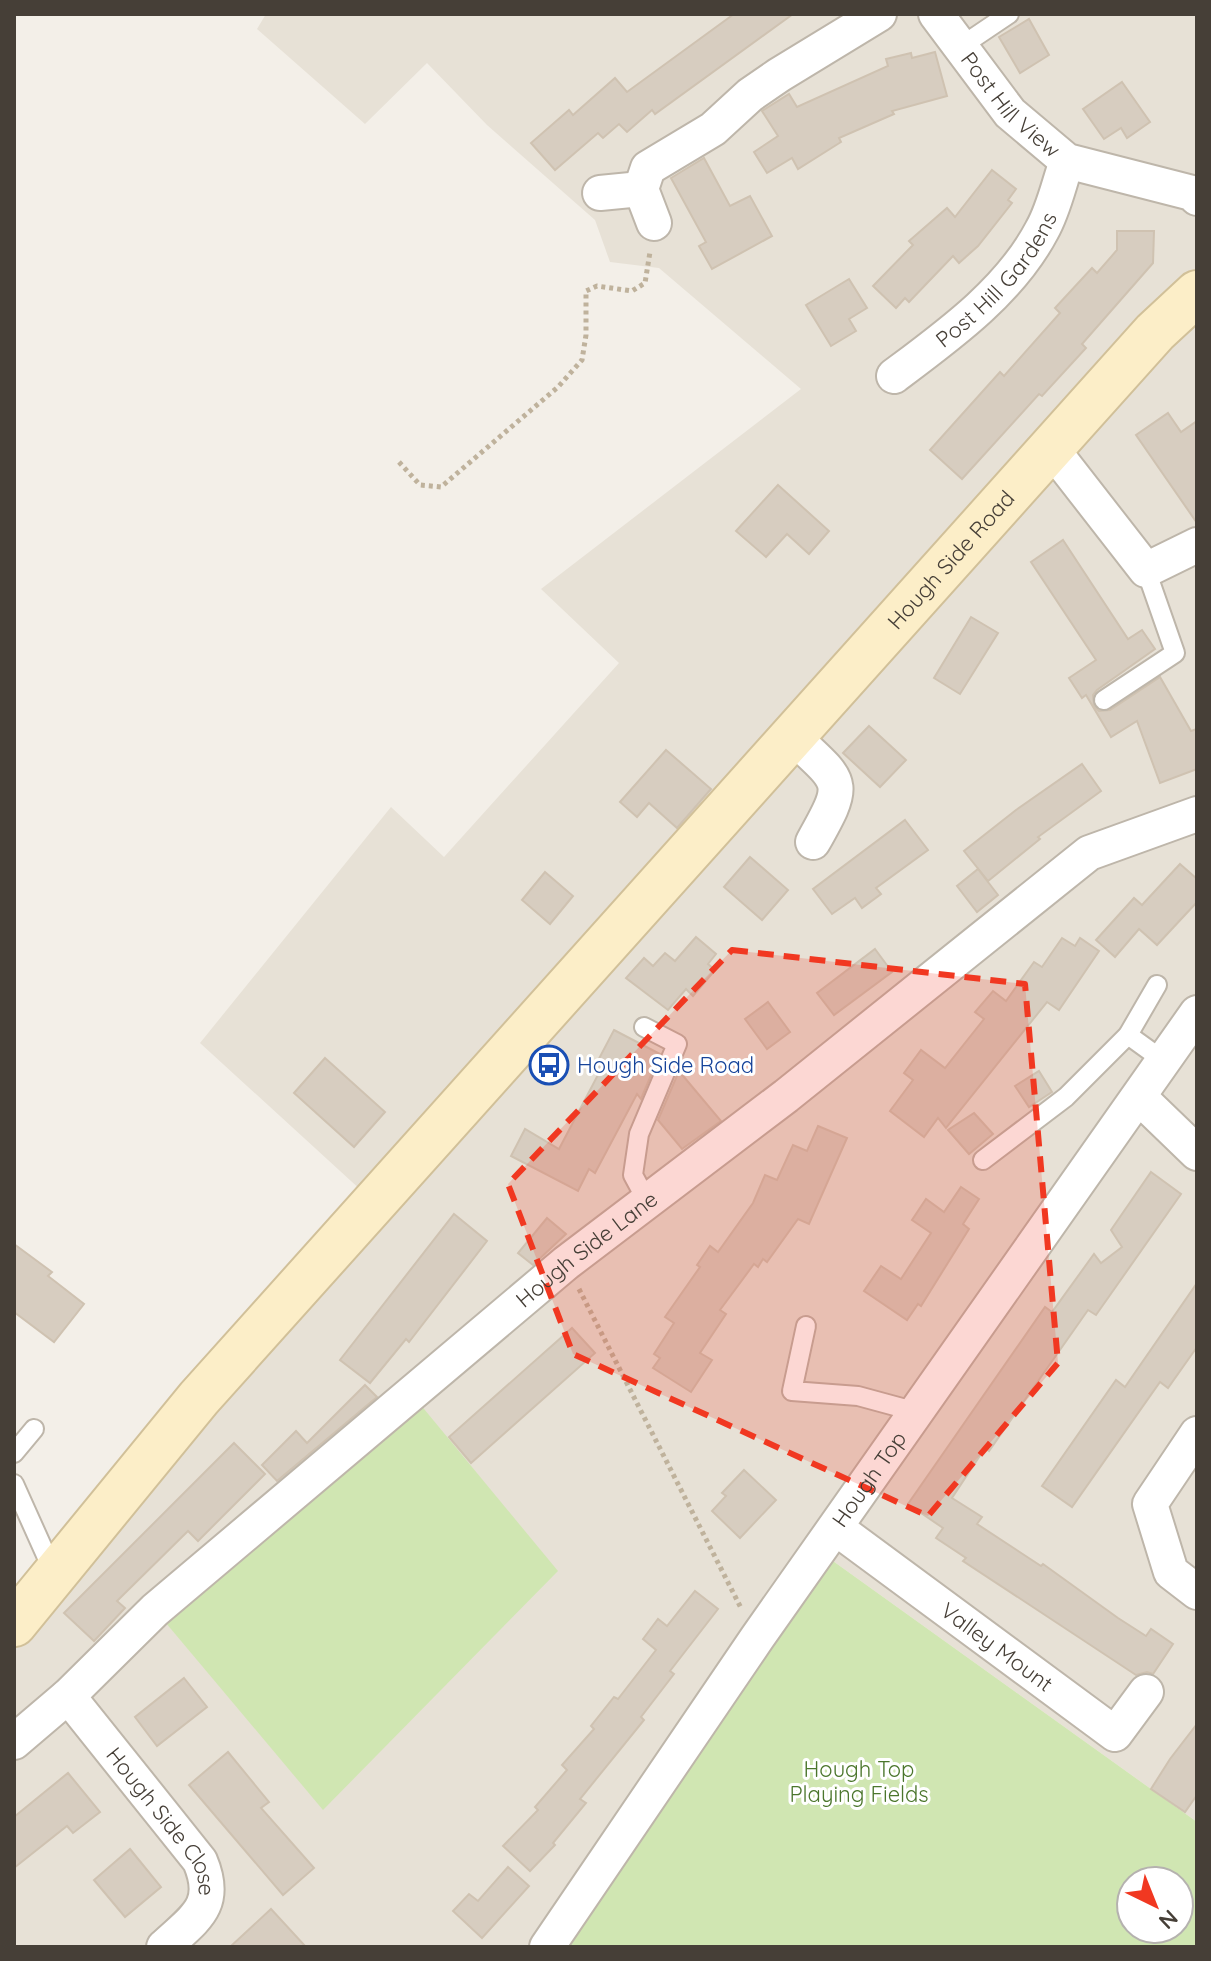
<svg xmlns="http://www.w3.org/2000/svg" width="1211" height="1961" font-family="Quicksand,sans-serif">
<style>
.residential{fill:#e7e1d6}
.green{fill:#d0e6b2;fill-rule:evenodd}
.building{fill:#d7cdc0;stroke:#cfc2b1;stroke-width:2}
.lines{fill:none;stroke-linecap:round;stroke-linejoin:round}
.lane-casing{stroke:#beb6aa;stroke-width:22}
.street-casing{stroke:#beb6aa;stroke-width:38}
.secondary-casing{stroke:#d1c099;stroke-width:48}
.path{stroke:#bfb29c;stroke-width:5;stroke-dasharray:4 4;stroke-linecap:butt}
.lane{stroke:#fff;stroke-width:18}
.street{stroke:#fff;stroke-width:34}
.secondary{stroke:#fceec8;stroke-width:44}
.marked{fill:#f13821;fill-opacity:0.2;stroke:#f13821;stroke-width:6;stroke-dasharray:16 10;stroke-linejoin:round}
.labels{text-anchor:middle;stroke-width:6;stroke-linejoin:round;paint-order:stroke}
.street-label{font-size:22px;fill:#463f37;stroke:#fff}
.transit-label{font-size:22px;fill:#164399;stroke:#fff;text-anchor:start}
.park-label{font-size:22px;fill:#4b762c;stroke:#fff}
</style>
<rect width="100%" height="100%" fill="#f3efe8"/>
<polygon class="residential" points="266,14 1197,14 1197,1822 819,1551 547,1947 14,1947 14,1624 375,1203 200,1043 391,807 444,857 619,663 541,589 801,389 659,268 610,262 595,220 487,125 427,63 365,124 257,29"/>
<g class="green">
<polygon points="410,1392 558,1571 323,1810 155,1610"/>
<path d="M 819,1551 L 1197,1822 L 1197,1947 L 547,1947 ZM 1131,1881 L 1179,1881 L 1179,1929 L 1131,1929 Z"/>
</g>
<g class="building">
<polygon points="734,14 793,14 655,114 652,110 627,132 619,124 603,138 598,133 555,170 531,143 569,110 573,115 615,78 627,92"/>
<polygon points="1029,19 1049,55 1020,73 999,37"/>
<polygon points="935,52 947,96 892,111 894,114 839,138 841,142 798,169 792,158 767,173 754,152 778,136 762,111 789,94 797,107 888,66 886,59 911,53 912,58"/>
<polygon points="1122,82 1150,122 1127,138 1121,128 1104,139 1083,109"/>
<polygon points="704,158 730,206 750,196 772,236 712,269 699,246 706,242 671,178"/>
<polygon points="992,170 1016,189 1008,200 1012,203 978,246 959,263 953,256 909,302 905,298 896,308 873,286 913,245 909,241 947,208 955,217"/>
<polygon points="1117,231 1154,231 1153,263 1082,344 1086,348 1042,396 1039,394 962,479 930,450 1000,372 1004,376 1060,313 1055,308 1092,268 1097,273 1117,250"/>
<polygon points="849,279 867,308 849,319 856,331 831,346 806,305"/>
<polygon points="1168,413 1181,432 1197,421 1197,523 1136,435"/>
<polygon points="778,485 829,531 809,554 787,534 766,557 736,531"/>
<polygon points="1063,540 1128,639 1142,630 1155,649 1097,690 1093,695 1094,706 1099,711 1110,710 1160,677 1191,731 1197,729 1197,769 1160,783 1137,721 1111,737 1086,695 1082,698 1069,678 1096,660 1031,562"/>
<polygon points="971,617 998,633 960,694 934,678"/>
<polygon points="869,726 906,760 880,787 843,753"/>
<polygon points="666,750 711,789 677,828 649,803 637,817 620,802"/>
<polygon points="1082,764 1101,791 1038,837 1040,839 988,881 964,851 1016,810"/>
<polygon points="905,820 928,850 876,888 881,894 862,908 855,898 832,914 813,889"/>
<polygon points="750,857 788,890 762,920 724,887"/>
<polygon points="1180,864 1197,879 1197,902 1157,945 1139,929 1115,957 1096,940 1134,898 1142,905"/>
<polygon points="978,869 998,895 977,912 957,886"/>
<polygon points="545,872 573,896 550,924 522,900"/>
<polygon points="696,937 716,954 708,964 715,970 693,996 686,989 668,1010 626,978 644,958 653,966 665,953 675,961"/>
<polygon points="1062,938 1075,946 1080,938 1099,951 1059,1010 1047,1002 946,1128 938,1118 924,1137 890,1111 913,1080 904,1073 921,1050 945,1068 984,1019 975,1012 993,991 1006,1001 1034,962 1042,967"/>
<polygon points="875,949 892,972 834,1015 817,993"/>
<polygon points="768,1002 790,1032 767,1049 745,1019"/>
<polygon points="614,1030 660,1054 641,1099 637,1094 595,1173 589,1169 578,1191 511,1156 525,1129 559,1149 599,1073 593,1070"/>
<polygon points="325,1058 385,1112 354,1147 294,1093"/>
<polygon points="679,1071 721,1121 682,1149 658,1120"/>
<polygon points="1039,1071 1052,1092 1029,1107 1015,1086"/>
<polygon points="974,1113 993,1134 969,1154 948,1130"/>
<polygon points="818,1126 847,1138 809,1224 798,1219 767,1262 763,1259 758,1267 754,1264 720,1310 726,1314 700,1353 712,1360 691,1392 653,1368 660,1358 654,1354 674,1323 665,1317 700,1267 697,1265 710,1246 718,1252 753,1203 765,1175 777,1180 793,1145 807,1151"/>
<polygon points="1151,1172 1181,1194 1096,1315 1088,1310 989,1451 985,1448 952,1498 982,1517 977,1524 1041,1566 1043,1564 1118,1618 1146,1636 1151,1629 1173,1644 1153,1674 1147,1672 1136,1675 963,1561 966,1558 936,1538 943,1528 908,1504 1045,1307 1052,1312 1094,1254 1101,1263 1122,1247 1111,1230"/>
<polygon points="961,1187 979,1199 963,1224 969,1229 921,1306 918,1304 907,1320 864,1291 881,1266 901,1279 931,1233 912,1220 926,1199 944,1212"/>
<polygon points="454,1214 487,1241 409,1342 406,1339 370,1383 340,1360"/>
<polygon points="547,1218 566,1234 533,1265 518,1253"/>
<polygon points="14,1244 52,1272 48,1276 84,1304 54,1342 14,1312"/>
<polygon points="1197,1283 1197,1347 1168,1388 1160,1382 1072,1507 1042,1486 1116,1380 1125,1387"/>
<polygon points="572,1328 595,1353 471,1463 449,1437"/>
<polygon points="365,1385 377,1397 277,1481 262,1465 296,1431 307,1443"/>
<polygon points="234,1443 265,1474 198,1541 188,1531 117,1601 125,1608 94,1641 64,1613"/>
<polygon points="744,1470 776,1500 740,1538 712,1511 726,1496 722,1493"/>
<polygon points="695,1591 718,1609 670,1671 674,1674 641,1717 644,1720 580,1799 586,1803 553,1843 555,1845 530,1871 503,1846 538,1810 535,1807 567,1770 562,1765 594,1729 591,1726 614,1697 618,1699 656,1650 643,1639 658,1619 667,1626"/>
<polygon points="184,1678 207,1707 157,1746 135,1717"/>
<polygon points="1197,1724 1197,1795 1185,1812 1151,1789 1170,1759"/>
<polygon points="228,1752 269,1802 261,1808 314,1868 283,1895 189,1785"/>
<polygon points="68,1773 100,1812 73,1833 67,1826 14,1868 14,1817"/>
<polygon points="130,1849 161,1887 125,1917 94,1880"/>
<polygon points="508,1867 529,1886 482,1938 453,1911 469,1894 478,1901"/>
<polygon points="271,1909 306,1947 230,1947"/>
</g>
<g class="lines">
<defs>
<g id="lane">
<polyline points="960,47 1009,14"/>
<polyline points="1104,700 1175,653 1146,570"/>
<polyline points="644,1027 677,1044 639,1134 633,1175 647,1201"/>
<polyline points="1128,1035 1164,1061"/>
<polyline points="983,1160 1066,1097 1128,1035 1157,985"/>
<polyline points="806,1326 792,1391 858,1396 917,1412"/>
<polyline points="14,1453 34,1429"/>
<polyline points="14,1484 54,1573"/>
</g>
<g id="street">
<path id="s1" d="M 936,14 L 1010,113 L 1067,161 L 1192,193 L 1197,198"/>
<polyline points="600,193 641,189"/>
<polyline points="654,223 641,189 648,168 713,129 750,95 779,75 879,14"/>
<path id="s2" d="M 894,376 C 949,335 1010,291 1042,230 C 1054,209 1059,183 1067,161"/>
<polyline points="1051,448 1146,570 1197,545"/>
<path d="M 793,737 C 843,784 848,780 813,842"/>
<polyline points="1139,1097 1197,1153"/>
<polyline points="1197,1434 1150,1504 1171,1572 1197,1592"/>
<path id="s3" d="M 836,1528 L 1115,1734 L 1146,1692"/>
<path id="s4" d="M 68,1696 L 200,1861 C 219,1906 195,1918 164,1947"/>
<path id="s5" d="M 14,1742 L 68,1696 L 155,1610 L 566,1263 L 786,1096 L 1089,853 L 1197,814"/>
<path id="s6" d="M 547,1947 L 757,1638 L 1197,1013"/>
</g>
<g id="secondary">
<path id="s7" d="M 14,1624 L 199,1398 L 1155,332 L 1197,293"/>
</g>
</defs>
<use href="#lane" class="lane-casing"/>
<use href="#street" class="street-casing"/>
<use href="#secondary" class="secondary-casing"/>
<g class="path">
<polyline points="399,462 420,485 441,487 558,387 582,360 586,335 586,291 597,286 632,291 645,283 650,252"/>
<polyline points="579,1289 741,1608"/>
</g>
<use href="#lane" class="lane"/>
<use href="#street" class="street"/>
<use href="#secondary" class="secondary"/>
</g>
<path class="marked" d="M 732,950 L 1025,984 L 1058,1363 L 928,1516 L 573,1354 L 508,1184 Z"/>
<defs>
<symbol id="bus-ring" viewBox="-11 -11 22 22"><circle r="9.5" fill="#fff" stroke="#1a4fb4" stroke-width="1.5"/><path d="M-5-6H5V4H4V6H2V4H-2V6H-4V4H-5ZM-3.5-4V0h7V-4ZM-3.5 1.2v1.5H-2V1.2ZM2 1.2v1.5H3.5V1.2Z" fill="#1a4fb4"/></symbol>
</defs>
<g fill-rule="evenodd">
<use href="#bus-ring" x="527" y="1043" width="44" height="44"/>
</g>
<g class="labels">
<g class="street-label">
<text dy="8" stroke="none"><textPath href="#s1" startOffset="118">Post Hill View</textPath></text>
<text dy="8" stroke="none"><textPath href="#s2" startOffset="142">Post Hill Gardens</textPath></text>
<text dy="8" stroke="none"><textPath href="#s7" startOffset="1418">Hough Side Road</textPath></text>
<text dy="8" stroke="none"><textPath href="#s5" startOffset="756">Hough Side Lane</textPath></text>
<text dy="8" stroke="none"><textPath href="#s6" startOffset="568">Hough Top</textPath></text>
<text dy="8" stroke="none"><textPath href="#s3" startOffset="200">Valley Mount</textPath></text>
<text dy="8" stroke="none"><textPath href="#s4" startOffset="158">Hough Side Close</textPath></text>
</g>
<g class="transit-label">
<text x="577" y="1073">Hough Side Road</text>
</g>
<g class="park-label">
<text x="859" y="1777">Hough Top<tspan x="859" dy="25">Playing Fields</tspan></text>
</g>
</g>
<rect width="1211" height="1961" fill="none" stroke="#463f37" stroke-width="32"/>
<g transform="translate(1155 1905) rotate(137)"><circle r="38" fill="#ffffff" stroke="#b5b2af" stroke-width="2"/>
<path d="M0-6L14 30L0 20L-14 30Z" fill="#f13821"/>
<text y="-12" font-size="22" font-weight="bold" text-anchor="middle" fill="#463f37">N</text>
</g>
</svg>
